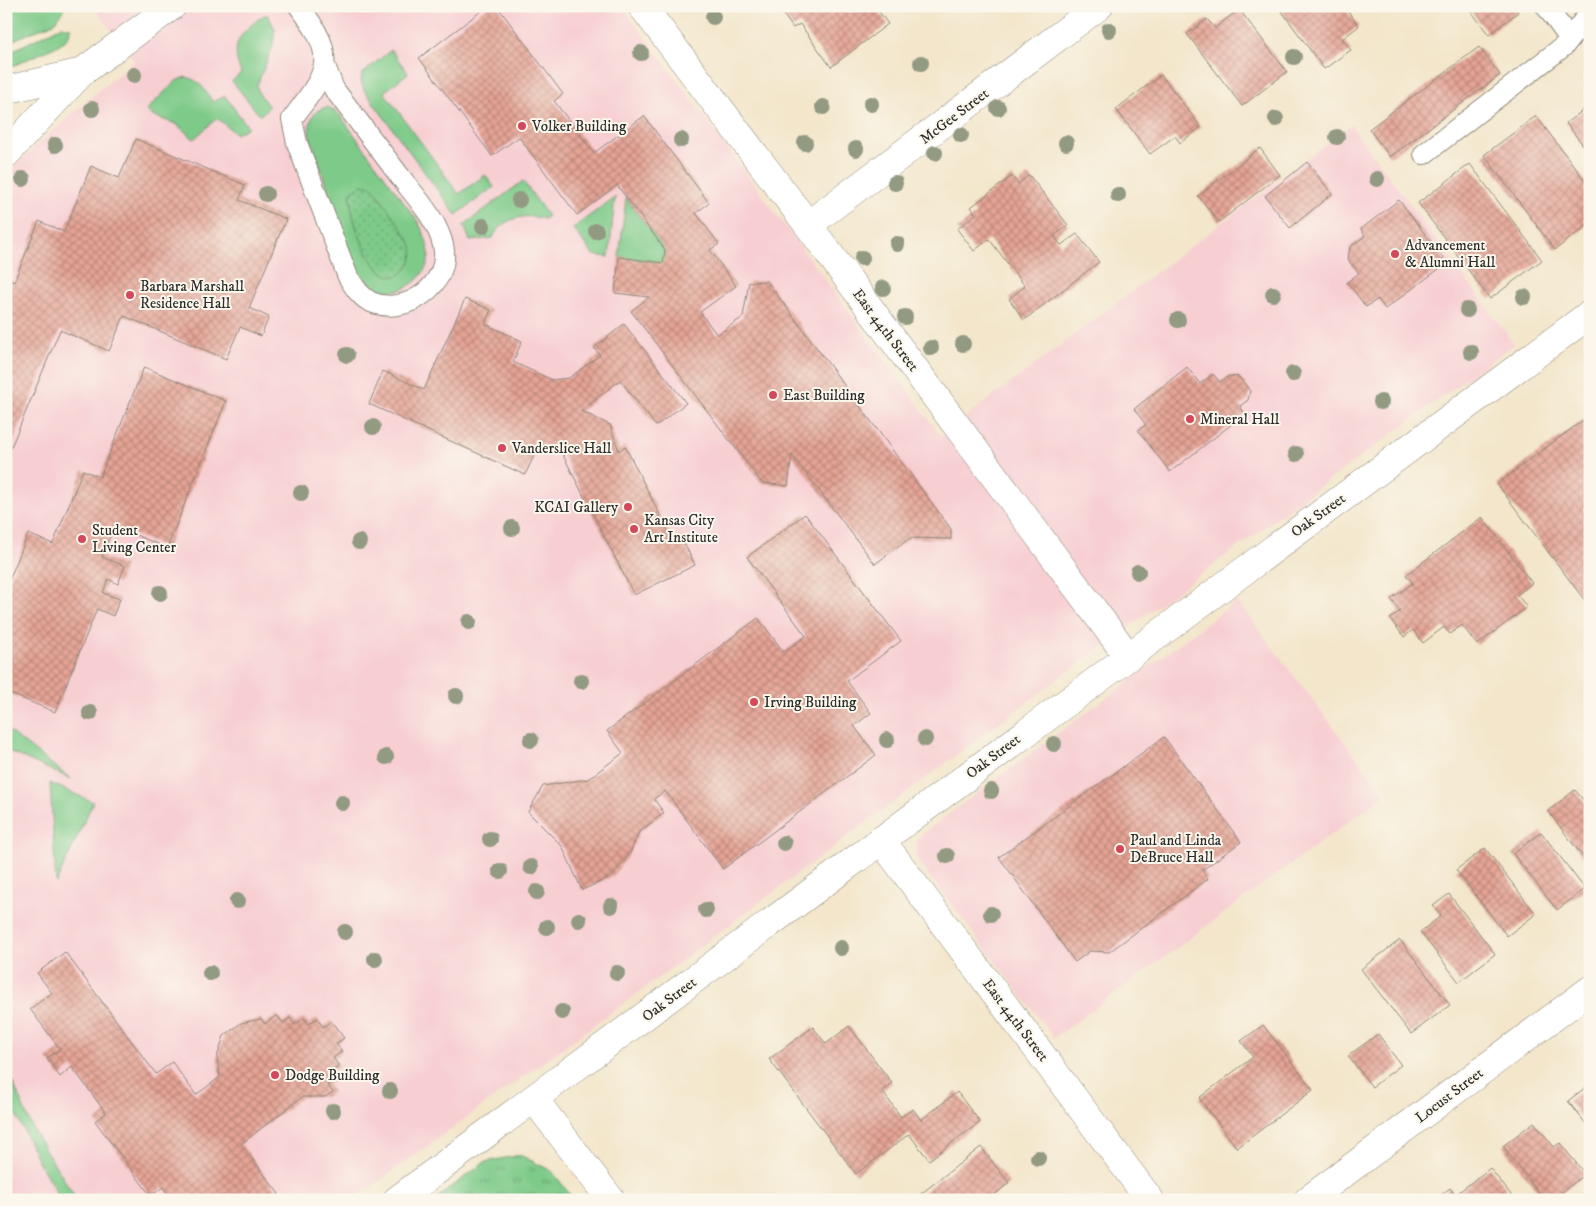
<svg xmlns="http://www.w3.org/2000/svg" width="1596" height="1206" font-family="'IM FELL DW Pica',serif">
<style>
.built{fill:#f7cfd3}
.grass{fill:#7eca89;stroke:#547a5a}
.park{fill:url(#park-tufts);stroke:#547a5a}
.garden{fill:url(#garden-dots);stroke:#547a5a}
.building{fill:url(#building-cross-hatch)}
.lines{fill:none;stroke-linecap:round;stroke-linejoin:round}
.service-casing{stroke:#8f887b;stroke-width:22}
.minor-casing{stroke:#8f887b;stroke-width:29}
.service{stroke:#fff;stroke-width:20}
.minor{stroke:#fff;stroke-width:28}
.tree{fill:#939a82}
.poi-dot{fill:#d1495b;stroke:#fbf7ec;stroke-width:2}
.labels{text-anchor:middle;stroke-width:4;stroke-linejoin:round;paint-order:stroke}
.street-label{font-size:15px;fill:#2b2b2b;stroke:#fbf7ec}
.poi-label{font-size:15px;fill:#2b2b2b;stroke:#fbf7ec;text-anchor:start}
</style>
<defs>
<pattern id="park-tufts" width="24" height="20" patternUnits="userSpaceOnUse" patternTransform="scale(1.25)"><rect width="24" height="20" fill="#7eca89"/><path d="M3 7l-1-3M5 7V3M7 7l1-3M15 17l-1-3M17 17v-4M19 17l1-3" fill="none" stroke="#67a470"/></pattern>
<pattern id="garden-dots" width="8" height="8" patternUnits="userSpaceOnUse" patternTransform="scale(1.25)"><rect width="8" height="8" fill="#7eca89"/><path d="M2 2h.1M6 6h.1" fill="none" stroke="#67a470" stroke-width="1.8" stroke-linecap="round"/></pattern>
<pattern id="building-cross-hatch" width="8" height="8" patternUnits="userSpaceOnUse" patternTransform="scale(1.25)"><rect width="8" height="8" fill="#e5a495"/><path d="M0 0l8 8M0 8l8-8" fill="none" stroke="#ba867a"/></pattern>
</defs>
<rect width="100%" height="100%" fill="#fbf7ec"/>
<filter id="ink" filterUnits="userSpaceOnUse"><feTurbulence type="fractalNoise" baseFrequency=".02" numOctaves="2"/><feDisplacementMap in="SourceGraphic" scale="10" xChannelSelector="R" yChannelSelector="G"/><feConvolveMatrix kernelMatrix="1 2 1 2 8 2 1 2 1" color-interpolation-filters="sRGB"/></filter>
<filter id="wash" filterUnits="userSpaceOnUse"><feTurbulence type="fractalNoise" baseFrequency=".0096" numOctaves="4" result="noise"/><feDisplacementMap in="SourceGraphic" scale="20" xChannelSelector="R" yChannelSelector="G"/><feGaussianBlur stdDeviation="1.12" result="paint"/><feColorMatrix in="noise" values="0 0 0 0 0 0 0 0 0 0 0 0 0 0 0 0 0 1.4 0 .05"/><feComposite in="paint" operator="in"/></filter>
<g filter="url(#wash)">
<rect width="100%" height="100%" fill="#f3e6cb"/>
<g class="built">
<polygon points="93,6 622,6 941,436 1351,125 1514,344 1070,670 641,991 353,1200 6,1200 6,176 15,165 97,92 135,61"/>
<polygon points="1237,601 1385,795 1054,1038 922,866 916,855 917,841 921,835"/>
</g>
<g class="grass">
<polygon points="6,6 61,6 64,10 54,23 6,43"/>
<path d="M 264,15 L 268,15 L 275,29 L 273,46 L 257,85 L 258,92 L 269,107 L 260,116 L 232,81 L 241,73 C 229,43 240,33 264,15 Z"/>
<polygon points="62,26 71,28 68,38 57,46 6,69 6,54"/>
<polygon points="391,50 408,73 384,92 459,194 485,175 494,187 456,215 364,90 361,81 362,74"/>
<path d="M 186,77 C 199,79 206,92 213,102 L 225,96 L 248,127 L 236,134 L 217,118 L 194,139 L 176,124 L 153,116 L 146,110 L 176,81 Z"/>
<path d="M 328,107 L 339,114 L 419,223 C 423,233 428,242 429,253 C 430,274 405,296 384,290 C 370,286 360,274 352,263 L 309,133 C 310,119 313,109 328,107 Z"/>
<path d="M 523,181 L 548,216 L 544,219 C 526,213 501,218 493,238 L 470,241 L 464,225 Z"/>
<polygon points="615,197 609,257 593,255 573,228"/>
<polygon points="626,198 665,250 663,263 619,257"/>
<polygon points="6,729 71,779 6,750"/>
<polygon points="50,783 93,802 56,883"/>
<polygon points="6,1066 33,1130 77,1200 61,1200 37,1159 6,1093"/>
</g>
<polygon class="park" points="520,1155 552,1171 574,1200 434,1200 485,1162"/>
<path class="garden" d="M 362,185 L 369,185 L 375,190 L 411,243 C 414,253 413,259 407,268 C 378,304 346,212 351,192 Z"/>
<g id="blocks">
<g class="building">
<polygon points="488,6 497,6 563,94 554,101 594,153 644,116 709,203 696,213 719,244 710,250 736,286 700,312 717,335 743,317 749,282 767,281 951,529 951,539 910,538 875,564 792,455 788,486 762,483 631,311 649,297 615,293 619,257 663,263 665,250 617,185 577,215 519,137 492,156 419,58"/>
<polygon points="777,6 875,6 888,24 831,67 800,24 793,28"/>
<polygon points="1278,6 1344,6 1359,26 1342,39 1351,50 1324,69"/>
<polygon points="1467,6 1513,6 1518,12 1489,35"/>
<polygon points="1239,9 1287,72 1242,106 1187,34 1207,19 1215,28"/>
<polygon points="1479,47 1500,75 1390,157 1369,129"/>
<polygon points="1161,75 1201,127 1180,143 1175,136 1150,154 1116,109"/>
<polygon points="1590,105 1590,154 1566,123"/>
<polygon points="1536,116 1590,187 1590,223 1555,250 1484,155"/>
<polygon points="136,139 245,185 239,200 286,219 249,308 269,317 261,336 240,327 226,359 124,316 109,351 60,330 6,459 6,279 14,282 39,221 64,232 91,166 119,178"/>
<polygon points="1260,148 1280,175 1219,222 1198,196"/>
<polygon points="1307,162 1332,194 1290,228 1265,196"/>
<polygon points="1470,164 1542,260 1490,299 1418,203"/>
<polygon points="1029,175 1068,225 1054,236 1061,245 1077,234 1099,262 1024,320 1009,299 1025,286 989,239 974,251 957,229 976,214 971,207 1012,176 1018,184"/>
<polygon points="1399,200 1447,263 1385,309 1378,299 1366,307 1347,282 1359,273 1348,260 1350,247 1365,236 1361,229"/>
<polygon points="465,299 491,310 485,324 522,341 513,362 552,380 569,378 600,355 594,348 624,324 686,403 656,426 620,380 581,411 610,425 619,451 625,446 672,539 681,537 695,565 634,595 562,453 540,443 525,475 369,404 383,371 424,390"/>
<polygon points="144,367 226,401 167,548 114,526 102,557 125,566 118,584 108,579 103,593 120,599 113,616 97,609 55,712 6,692 6,588 28,534 53,544 83,470 100,477"/>
<polygon points="1187,367 1200,384 1213,374 1220,382 1229,376 1239,377 1250,391 1248,400 1240,406 1245,414 1170,472 1138,430 1146,425 1134,409"/>
<polygon points="1590,415 1590,490 1584,494 1590,501 1590,599 1586,602 1497,484"/>
<polygon points="805,514 901,641 847,681 871,713 854,726 876,755 723,869 665,791 654,799 664,813 639,832 630,853 613,876 582,890 562,846 528,812 543,786 588,779 623,753 607,731 758,618 784,652 806,636 747,557"/>
<polygon points="1482,517 1532,583 1517,595 1527,607 1477,645 1462,625 1450,634 1444,627 1423,643 1413,630 1404,637 1390,619 1400,611 1391,599 1413,583 1406,575"/>
<polygon points="1164,737 1241,842 1202,870 1208,879 1109,952 1090,951 1075,962 999,857"/>
<polygon points="1575,790 1590,808 1590,866 1548,811"/>
<polygon points="1541,832 1585,889 1557,910 1513,854"/>
<polygon points="1485,848 1536,914 1507,936 1456,870"/>
<polygon points="1449,894 1495,954 1459,982 1420,932 1441,916 1433,906"/>
<polygon points="1400,940 1450,1005 1411,1034 1361,969"/>
<polygon points="65,952 156,1074 172,1062 196,1095 220,1077 217,1057 224,1036 241,1023 261,1019 265,1024 277,1015 283,1023 290,1018 295,1025 304,1018 309,1024 317,1018 323,1027 331,1021 344,1038 336,1044 342,1051 333,1058 339,1066 329,1073 335,1080 327,1085 333,1092 325,1097 302,1097 241,1144 279,1194 272,1200 173,1200 163,1187 151,1196 95,1121 106,1113 72,1067 60,1077 47,1058 60,1049 30,1009 52,993 37,973"/>
<polygon points="1263,1025 1313,1090 1237,1148 1199,1098 1253,1057 1241,1041"/>
<polygon points="849,1026 892,1083 882,1091 901,1117 913,1109 921,1120 957,1092 980,1122 929,1160 909,1134 856,1174 769,1059 813,1027 826,1044"/>
<polygon points="1378,1034 1401,1065 1372,1087 1348,1056"/>
<polygon points="1590,1084 1590,1129 1568,1101"/>
<polygon points="1534,1122 1554,1147 1560,1143 1585,1174 1552,1200 1544,1200 1503,1146"/>
<polygon points="981,1147 1009,1183 988,1200 913,1200"/>
<polygon points="1490,1168 1515,1200 1435,1200 1450,1188 1455,1195"/>
</g>
</g>
</g>
<g filter="url(#ink)">
<use href="#blocks" fill-opacity="0" stroke="#8f887b" stroke-width="1"/>
<g class="lines">
<defs>
<g id="service">
<path d="M 299,6 C 339,59 328,71 292,119 L 297,143 L 348,277 C 354,286 360,297 371,302 C 406,317 452,284 443,245 C 437,219 415,196 399,175 C 377,146 356,118 334,89 L 325,66"/>
<polyline points="1546,6 1569,38"/>
<polyline points="1424,154 1564,46 1590,12"/>
</g>
<g id="minor">
<polyline points="642,6 808,225 1127,655"/>
<polyline points="6,90 82,72"/>
<polyline points="6,154 82,72 172,6"/>
<polyline points="808,225 1099,6"/>
<polyline points="881,840 1150,1200"/>
<polyline points="534,1099 611,1200"/>
<polyline points="397,1200 1590,314"/>
<polyline points="1308,1200 1590,990"/>
</g>
</defs>
<use href="#service" class="service-casing"/>
<use href="#minor" class="minor-casing"/>
<use href="#service" class="service"/>
<use href="#minor" class="minor"/>
</g>
<g class="tree">
<circle cx="713" cy="17" r="8"/>
<circle cx="1109" cy="30" r="8"/>
<circle cx="641" cy="53" r="8"/>
<circle cx="1294" cy="57" r="8"/>
<circle cx="921" cy="63" r="8"/>
<circle cx="134" cy="75" r="8"/>
<circle cx="871" cy="104" r="8"/>
<circle cx="823" cy="107" r="8"/>
<circle cx="998" cy="108" r="8"/>
<circle cx="92" cy="109" r="8"/>
<circle cx="1276" cy="119" r="8"/>
<circle cx="961" cy="135" r="8"/>
<circle cx="1337" cy="137" r="8"/>
<circle cx="681" cy="140" r="8"/>
<circle cx="805" cy="143" r="8"/>
<circle cx="1066" cy="143" r="8"/>
<circle cx="55" cy="145" r="8"/>
<circle cx="856" cy="149" r="8"/>
<circle cx="935" cy="153" r="8"/>
<circle cx="23" cy="179" r="8"/>
<circle cx="1377" cy="179" r="8"/>
<circle cx="895" cy="183" r="8"/>
<circle cx="266" cy="194" r="8"/>
<circle cx="1118" cy="195" r="8"/>
<circle cx="519" cy="200" r="8"/>
<circle cx="483" cy="226" r="8"/>
<circle cx="596" cy="231" r="8"/>
<circle cx="897" cy="244" r="8"/>
<circle cx="862" cy="258" r="8"/>
<circle cx="883" cy="288" r="8"/>
<circle cx="1273" cy="294" r="8"/>
<circle cx="1524" cy="297" r="8"/>
<circle cx="1467" cy="310" r="8"/>
<circle cx="905" cy="317" r="8"/>
<circle cx="1178" cy="320" r="8"/>
<circle cx="963" cy="344" r="8"/>
<circle cx="931" cy="348" r="8"/>
<circle cx="1471" cy="352" r="8"/>
<circle cx="347" cy="355" r="8"/>
<circle cx="1293" cy="374" r="8"/>
<circle cx="1381" cy="402" r="8"/>
<circle cx="373" cy="427" r="8"/>
<circle cx="1296" cy="454" r="8"/>
<circle cx="301" cy="493" r="8"/>
<circle cx="512" cy="528" r="8"/>
<circle cx="359" cy="542" r="8"/>
<circle cx="1138" cy="572" r="8"/>
<circle cx="160" cy="593" r="8"/>
<circle cx="469" cy="622" r="8"/>
<circle cx="581" cy="681" r="8"/>
<circle cx="456" cy="696" r="8"/>
<circle cx="90" cy="713" r="8"/>
<circle cx="925" cy="739" r="8"/>
<circle cx="531" cy="740" r="8"/>
<circle cx="887" cy="740" r="8"/>
<circle cx="1054" cy="744" r="8"/>
<circle cx="386" cy="757" r="8"/>
<circle cx="991" cy="791" r="8"/>
<circle cx="342" cy="803" r="8"/>
<circle cx="490" cy="839" r="8"/>
<circle cx="784" cy="843" r="8"/>
<circle cx="947" cy="856" r="8"/>
<circle cx="531" cy="867" r="8"/>
<circle cx="500" cy="871" r="8"/>
<circle cx="537" cy="892" r="8"/>
<circle cx="237" cy="901" r="8"/>
<circle cx="611" cy="906" r="8"/>
<circle cx="706" cy="910" r="8"/>
<circle cx="991" cy="914" r="8"/>
<circle cx="579" cy="920" r="8"/>
<circle cx="547" cy="927" r="8"/>
<circle cx="345" cy="932" r="8"/>
<circle cx="841" cy="948" r="8"/>
<circle cx="375" cy="959" r="8"/>
<circle cx="210" cy="973" r="8"/>
<circle cx="617" cy="973" r="8"/>
<circle cx="562" cy="1012" r="8"/>
<circle cx="390" cy="1091" r="8"/>
<circle cx="333" cy="1111" r="8"/>
<circle cx="1038" cy="1158" r="8"/>
</g>
</g>
<g class="poi-dot">
<circle cx="522" cy="126" r="5"/>
<circle cx="1395" cy="254" r="5"/>
<circle cx="130" cy="295" r="5"/>
<circle cx="773" cy="395" r="5"/>
<circle cx="1190" cy="419" r="5"/>
<circle cx="502" cy="448" r="5"/>
<circle cx="628" cy="507" r="5"/>
<circle cx="634" cy="529" r="5"/>
<circle cx="82" cy="539" r="5"/>
<circle cx="754" cy="702" r="5"/>
<circle cx="1120" cy="849" r="5"/>
<circle cx="275" cy="1075" r="5"/>
</g>
<g class="labels">
<g class="street-label">
<text transform="translate(954 116) rotate(-37)" y="5">McGee Street</text>
<text transform="translate(886 330) rotate(53)" y="5">East 44th Street</text>
<text transform="translate(1318 515) rotate(-36)" y="5">Oak Street</text>
<text transform="translate(993 756) rotate(-37)" y="5">Oak Street</text>
<text transform="translate(669 999) rotate(-37)" y="5">Oak Street</text>
<text transform="translate(1016 1020) rotate(53)" y="5">East 44th Street</text>
<text transform="translate(1449 1095) rotate(-37)" y="5">Locust Street</text>
</g>
<g class="poi-label">
<text x="532" y="131">Volker Building</text>
<text x="1405" y="250">Advancement<tspan x="1405" dy="17">&amp; Alumni Hall</tspan></text>
<text x="140" y="291">Barbara Marshall<tspan x="140" dy="17">Residence Hall</tspan></text>
<text x="783" y="400">East Building</text>
<text x="1200" y="424">Mineral Hall</text>
<text x="512" y="453">Vanderslice Hall</text>
<text x="618" y="512" text-anchor="end">KCAI Gallery</text>
<text x="644" y="525">Kansas City<tspan x="644" dy="17">Art Institute</tspan></text>
<text x="92" y="535">Student<tspan x="92" dy="17">Living Center</tspan></text>
<text x="764" y="707">Irving Building</text>
<text x="1130" y="845">Paul and Linda<tspan x="1130" dy="17">DeBruce Hall</tspan></text>
<text x="285" y="1080">Dodge Building</text>
</g>
</g>
<rect width="1596" height="1206" fill="none" stroke="#fbf7ec" stroke-width="25"/>
</svg>
